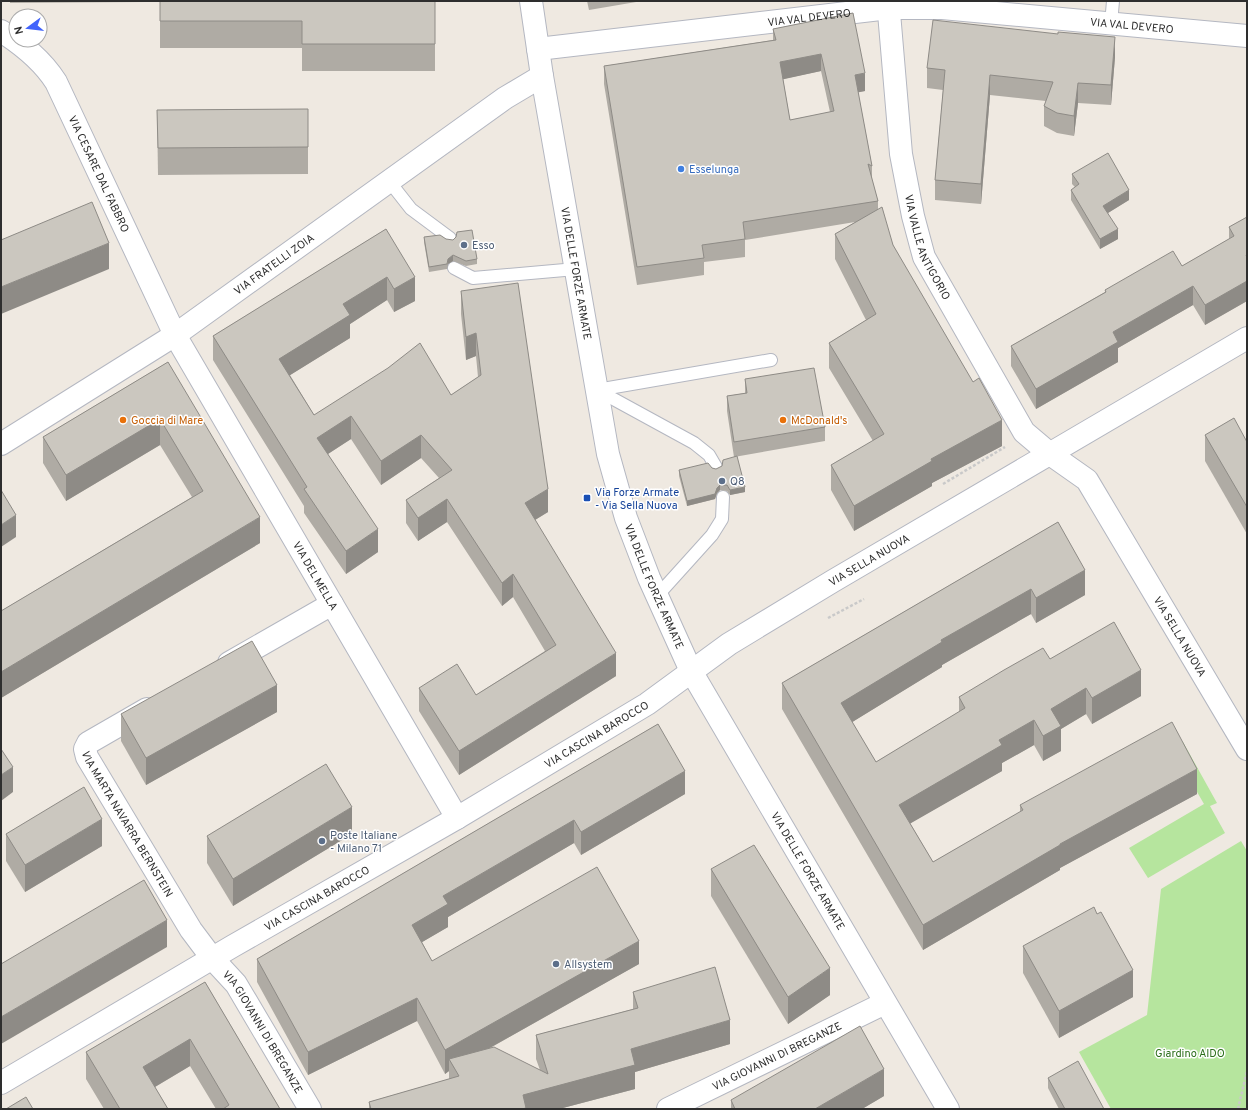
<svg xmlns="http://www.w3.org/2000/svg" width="1248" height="1110" font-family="Overpass,sans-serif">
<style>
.green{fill:#b6e59e}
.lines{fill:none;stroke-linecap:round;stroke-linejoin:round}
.lane-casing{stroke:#b4b7c1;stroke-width:14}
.street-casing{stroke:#b4b7c1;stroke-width:24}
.secondary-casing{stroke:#b4b7c1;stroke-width:24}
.path{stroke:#c9c9c9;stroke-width:2.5;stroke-dasharray:3 2;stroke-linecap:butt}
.lane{stroke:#fff;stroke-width:12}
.street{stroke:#fff;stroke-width:22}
.secondary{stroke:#fff;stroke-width:22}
.wall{fill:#afaba4;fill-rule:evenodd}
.shaded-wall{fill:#8e8b86}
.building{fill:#cbc7bf;stroke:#8e8b86;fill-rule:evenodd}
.shop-dot{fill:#3f7fe0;stroke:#fff;stroke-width:1.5}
.service-dot{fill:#5c6f8a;stroke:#fff;stroke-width:1.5}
.food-dot{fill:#e8710a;stroke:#fff;stroke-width:1.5}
.transit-dot{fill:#1a4fb4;stroke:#fff;stroke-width:1.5}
.labels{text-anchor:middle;stroke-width:3;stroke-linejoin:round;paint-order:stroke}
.street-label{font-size:11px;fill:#2e2e2e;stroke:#fff}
.shop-label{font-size:11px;fill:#366cbe;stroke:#fff;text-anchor:start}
.service-label{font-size:11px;fill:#4e5e75;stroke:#fff;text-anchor:start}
.food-label{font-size:11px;fill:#c56008;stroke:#fff;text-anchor:start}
.transit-label{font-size:11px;fill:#164399;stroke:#fff;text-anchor:start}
.park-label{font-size:11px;fill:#2c6e1b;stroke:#fff}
</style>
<rect width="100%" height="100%" fill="#efe9e1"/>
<g class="green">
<polygon points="1183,742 1217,803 1210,806 1225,833 1148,878 1129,848 1204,804 1170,745"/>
<polygon points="1241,841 1247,851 1247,1109 1111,1109 1079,1052 1147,1015 1161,889"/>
</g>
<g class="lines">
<defs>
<g id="lane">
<polyline points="1111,24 1113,1"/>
<polyline points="389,181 411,209 450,238"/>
<polyline points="454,268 473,278 576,269"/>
<polyline points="597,390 771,360"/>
<polyline points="597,390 694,443 709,455 716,467"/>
<polyline points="657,596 712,535 722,519 723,497"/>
</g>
<g id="street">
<path id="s1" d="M 888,1 L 901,154 L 913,216 L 924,257 L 1024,432 L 1050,454 L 1087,480 L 1247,749"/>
<path id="s2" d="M 1,31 C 23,45 42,60 56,82 L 175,335 L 457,818"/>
<path id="s3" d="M 538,49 L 889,8 L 942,8 L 1247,36"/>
<path id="s4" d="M 1,444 L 175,335 L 505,98 L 542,76"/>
<polyline points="229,663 332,604"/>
<path id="s5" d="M 147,709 L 88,743 L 85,749 L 87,757 L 191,930 L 212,958 L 236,984 L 310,1109"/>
<path id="s6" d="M 1,1083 L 233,946 L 457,818 L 647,704 L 729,644 L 833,581 L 1247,338"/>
<path id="s7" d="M 668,1109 L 885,1003"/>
</g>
<g id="secondary">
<path id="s8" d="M 531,1 L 542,76 L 608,454 L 626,518 L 649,578 L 691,671 L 948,1109"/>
</g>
</defs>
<use href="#lane" class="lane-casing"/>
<use href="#street" class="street-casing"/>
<use href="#secondary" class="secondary-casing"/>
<g class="path">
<polyline points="943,484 1005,447"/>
<polyline points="828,618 864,599"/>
<polyline points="1238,1109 1247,1071"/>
</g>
<use href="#lane" class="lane"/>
<use href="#street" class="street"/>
<use href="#secondary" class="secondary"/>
</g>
<g class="wall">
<polygon points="10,1 145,1 145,2 10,3"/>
<polygon points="160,1 435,1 435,71 302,71 302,48 160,48"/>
<polygon points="587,1 642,1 589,10"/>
<path d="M 853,13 L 865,91 L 858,92 L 872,166 L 872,180 L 878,201 L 878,209 L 893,245 L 1002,446 L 932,483 L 932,486 L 854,531 L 831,490 L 831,465 L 873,441 L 829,368 L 829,343 L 866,320 L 835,259 L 835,234 L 855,222 L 745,240 L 745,257 L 704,262 L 704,275 L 637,285 L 604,84 L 604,66 L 773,40 L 773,29 ZM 821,71 L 830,112 L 790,120 L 783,79 Z"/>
<polygon points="1115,57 1111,105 1078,103 1074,136 1057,133 1044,126 1044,106 1046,101 990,95 981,204 935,200 935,180 943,90 927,88 927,68"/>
<polygon points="308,109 308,174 158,175 157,110"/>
<polygon points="1072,174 1129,200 1108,213 1118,239 1100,249 1071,200 1071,190 1075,187 1072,184"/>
<polygon points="1247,217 1247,301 1205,325 1193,305 1118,348 1118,362 1036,409 1011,366 1011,346 1105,292 1105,290 1182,266 1229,239 1229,227"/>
<polygon points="386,229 415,301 394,312 387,300 350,324 350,338 290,375 314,415 451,395 478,377 476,356 466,360 461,314 461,291 548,512 535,520 616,676 459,775 419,711 419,688 476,695 545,651 513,597 502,606 447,522 418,541 406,523 406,500 439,478 421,458 381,485 351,439 328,454 378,552 346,574 304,513 304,506 213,360 213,336"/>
<polygon points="424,237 446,239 477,259 477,264 466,266 453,261 448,264 447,269 429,272 424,242"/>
<polygon points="168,362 260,543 1,698 1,611 192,497 160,445 66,501 43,463 43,437"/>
<polygon points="745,379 825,427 825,441 734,457 727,411 727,396 745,393"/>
<polygon points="1205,435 1247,442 1247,534 1205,461"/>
<polygon points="712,468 745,492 730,495 727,491 720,490 717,493 715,499 687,506 679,476 679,470"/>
<polygon points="1058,522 1085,595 1036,623 1031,614 942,665 942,667 852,722 876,762 959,712 959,697 1050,659 1141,696 1092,724 1086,714 1061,729 1061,751 1043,761 1034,745 1002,763 1002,771 910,823 933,862 1020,812 1020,805 1197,794 1060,868 1060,870 923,950 782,709 782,683"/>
<polygon points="277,712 146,785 121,741 121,714"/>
<polygon points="658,724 685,794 581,855 574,843 448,917 448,927 422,942 432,961 639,964 490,1048 540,1070 536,1059 536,1035 633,1009 633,992 730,1044 635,1072 635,1089 559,1109 369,1109 369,1102 449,1079 449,1071 445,1074 417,1021 308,1075 257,982 257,959"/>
<polygon points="6,834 102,846 25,892 6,861"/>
<polygon points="352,834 233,906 207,863 207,836"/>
<polygon points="711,869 830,995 788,1024 711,896"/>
<polygon points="1023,946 1133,997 1059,1038 1023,973"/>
<polygon points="205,982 280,1109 216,1109 190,1066 155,1087 168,1109 104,1109 86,1079 86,1052"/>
<polygon points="1048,1078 1104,1109 1059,1109 1048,1088"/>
<polygon points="884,1096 862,1109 731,1109 731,1100"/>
</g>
<g class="shaded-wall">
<polygon points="1115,37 1115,57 1111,105 1111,85"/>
<polygon points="821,54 821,71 780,80 780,62"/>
<polygon points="865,73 865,91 855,93 855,75"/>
<polygon points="990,75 990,95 981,204 981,184"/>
<polygon points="1078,83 1078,103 1074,136 1074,116"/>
<polygon points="1129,190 1129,200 1103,216 1103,206"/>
<polygon points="1118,229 1118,239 1100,249 1100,239"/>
<polygon points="109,243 109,269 1,314 1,287"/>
<polygon points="453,255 453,261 448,264 447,269 448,259"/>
<polygon points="387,277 387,300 350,324 350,338 279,382 279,359 343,304"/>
<polygon points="415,277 415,301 394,312 394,289"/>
<polygon points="1247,281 1247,301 1205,325 1205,305"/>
<polygon points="1193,286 1193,305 1118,348 1118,362 1036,409 1036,389 1113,332"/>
<polygon points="476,333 476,356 466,360 466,337"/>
<polygon points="351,416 351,439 317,461 317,438"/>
<polygon points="160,419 160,445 66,501 66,475"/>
<polygon points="1002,420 1002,446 932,483 932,486 854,531 854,506 931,459"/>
<polygon points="421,435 421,458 381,485 381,461"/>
<polygon points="720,485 720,490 717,493 715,499 687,506 687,501 717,488"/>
<polygon points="745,487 745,492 730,495 730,490"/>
<polygon points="548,489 548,512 525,526 525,503"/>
<polygon points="447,499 447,522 418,541 418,518"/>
<polygon points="16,515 16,537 1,547 1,525"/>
<polygon points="260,517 260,543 1,698 1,672"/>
<polygon points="378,529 378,552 346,574 346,551"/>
<polygon points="1085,570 1085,595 1036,623 1036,598"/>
<polygon points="513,574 513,597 502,606 502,583"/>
<polygon points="1031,589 1031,614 942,665 942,667 841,729 841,703 941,640"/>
<polygon points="616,653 616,676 459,775 459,751"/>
<polygon points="1141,670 1141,696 1092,724 1092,698"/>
<polygon points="277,685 277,712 146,785 146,758"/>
<polygon points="1086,688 1086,714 1061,729 1061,751 1043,761 1043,736 1051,709"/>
<polygon points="1034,720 1034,745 1002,763 1002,771 899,830 899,805 999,740"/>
<polygon points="13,767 13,792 1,801 1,775"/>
<polygon points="1197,769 1197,794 1060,868 1060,870 923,950 923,925 1060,844"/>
<polygon points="685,771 685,794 581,855 581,832"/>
<polygon points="352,807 352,834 233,906 233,879"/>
<polygon points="102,819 102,846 25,892 25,865"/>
<polygon points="574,820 574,843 448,917 448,927 412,948 412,925 443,896"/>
<polygon points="167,920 167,947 1,1044 1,1017"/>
<polygon points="639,941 639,964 454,1068 449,1059 449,1071 445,1074 445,1050"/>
<polygon points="830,968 830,995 788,1024 788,997"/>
<polygon points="1133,970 1133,997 1059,1038 1059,1011"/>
<polygon points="417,998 417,1021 308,1075 308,1052"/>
<polygon points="730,1020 730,1044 635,1072 635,1089 559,1109 522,1109 523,1095 631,1049"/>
<polygon points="190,1039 190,1066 143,1094 143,1067"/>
<polygon points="884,1069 884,1096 862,1109 815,1109"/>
</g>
<g class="building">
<polygon points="160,1 435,1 435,44 302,44 302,21 160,21"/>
<path d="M 853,13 L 865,73 L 855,75 L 872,166 L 868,164 L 878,201 L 743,222 L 745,239 L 702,245 L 704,258 L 637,267 L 604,66 L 776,40 L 773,29 ZM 821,54 L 834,111 L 790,120 L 780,62 Z"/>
<polygon points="933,20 1058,34 1058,32 1115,37 1111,85 1078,83 1074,116 1057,113 1044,106 1053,82 990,75 981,184 935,180 945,70 927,68"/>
<polygon points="308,109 308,147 158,148 157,110"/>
<polygon points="1108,153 1129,190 1103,206 1118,229 1100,239 1071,190 1079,184 1072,174"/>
<polygon points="92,202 109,243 1,287 1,240"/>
<polygon points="882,207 893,245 973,382 979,378 1002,420 931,459 932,461 854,506 831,465 884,434 829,343 876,314 835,234"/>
<polygon points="1247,217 1247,255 1246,255 1247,257 1247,281 1205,305 1193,286 1113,332 1118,342 1036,389 1011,346 1106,292 1105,290 1173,251 1182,266 1234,236 1229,227"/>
<polygon points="386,229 415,277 394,289 387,277 343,304 350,315 279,359 314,415 388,368 420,343 451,395 481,375 476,333 466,337 461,291 518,283 548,489 525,503 616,653 459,751 419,688 457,664 476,695 556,645 513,574 502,583 447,499 418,518 406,500 452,470 421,435 381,461 351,416 317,438 378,529 346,551 304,489 307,487 213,336"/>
<polygon points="472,230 477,259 466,261 453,255 448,259 447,264 429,267 424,237 440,235 446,239 453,240 456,237 457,232"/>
<polygon points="168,362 260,517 1,672 1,611 203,491 160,419 66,475 43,437"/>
<polygon points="814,368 825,427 734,442 727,396 747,393 745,379"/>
<polygon points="1234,418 1247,442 1247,507 1205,435"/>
<polygon points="737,456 745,487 730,490 727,485 720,485 717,488 715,494 687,501 679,470 708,463 712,468 716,469 722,466 723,460"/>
<polygon points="1,490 16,515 1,525"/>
<polygon points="1058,522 1085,570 1036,598 1031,589 941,640 942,642 841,703 876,762 965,708 959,697 1004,670 1043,648 1050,659 1114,622 1141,670 1092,698 1086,688 1051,709 1061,726 1043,736 1034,720 999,740 1002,745 899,805 933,862 1023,810 1020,805 1172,722 1197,769 1060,844 1060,845 923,925 782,683"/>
<polygon points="252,641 277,685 146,758 121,714"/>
<polygon points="658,724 685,771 581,832 574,820 443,896 448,904 412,925 432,961 597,867 639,941 445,1050 417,998 308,1052 257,959"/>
<polygon points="1,749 13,767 1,775"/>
<polygon points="326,764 352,807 233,879 207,836"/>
<polygon points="84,787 102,819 25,865 6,834"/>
<polygon points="754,845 830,968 788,997 711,869"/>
<polygon points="144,880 167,920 1,1017 1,964"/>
<polygon points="1094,907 1097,914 1101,912 1133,970 1059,1011 1023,946"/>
<polygon points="715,967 730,1020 631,1049 635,1065 523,1095 526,1108 522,1109 371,1109 369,1102 459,1076 449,1059 494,1047 548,1074 536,1035 638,1008 633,992"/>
<polygon points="205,982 280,1109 223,1109 229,1105 190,1039 143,1067 168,1109 120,1109 86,1052"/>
<polygon points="860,1026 884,1069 815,1109 735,1109 731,1100"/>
<polygon points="1078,1061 1104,1109 1065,1109 1048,1078"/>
<polygon points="26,1097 33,1109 6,1109"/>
</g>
<circle class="shop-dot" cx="681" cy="169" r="4"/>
<g class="service-dot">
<circle cx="464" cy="245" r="4"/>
<circle cx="722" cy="481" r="4"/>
<circle cx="322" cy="841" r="4"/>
<circle cx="556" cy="964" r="4"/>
</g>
<g class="food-dot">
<circle cx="123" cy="420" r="4"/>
<circle cx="783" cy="420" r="4"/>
</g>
<rect class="transit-dot" x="583" y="494" width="8" height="8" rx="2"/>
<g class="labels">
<g class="street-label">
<text dy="4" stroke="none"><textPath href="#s3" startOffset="273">VIA VAL DEVERO</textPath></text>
<text dy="4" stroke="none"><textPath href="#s3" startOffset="597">VIA VAL DEVERO</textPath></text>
<text dy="4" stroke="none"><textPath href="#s2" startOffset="177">VIA CESARE DAL FABBRO</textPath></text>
<text dy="4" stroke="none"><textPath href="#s1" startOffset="251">VIA VALLE ANTIGORIO</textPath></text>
<text dy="4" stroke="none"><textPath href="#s4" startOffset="327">VIA FRATELLI ZOIA</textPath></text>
<text dy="4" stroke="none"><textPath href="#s8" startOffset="276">VIA DELLE FORZE ARMATE</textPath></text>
<text dy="4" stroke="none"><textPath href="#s6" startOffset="1014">VIA SELLA NUOVA</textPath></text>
<text dy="4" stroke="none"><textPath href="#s2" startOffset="634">VIA DEL MELLA</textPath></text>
<text dy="4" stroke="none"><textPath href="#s8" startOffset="600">VIA DELLE FORZE ARMATE</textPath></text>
<text dy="4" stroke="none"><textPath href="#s1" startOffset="722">VIA SELLA NUOVA</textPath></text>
<text dy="4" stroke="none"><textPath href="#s6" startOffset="690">VIA CASCINA BAROCCO</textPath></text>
<text dy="4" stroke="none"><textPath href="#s5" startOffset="161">VIA MARTA NAVARRA BERNSTEIN</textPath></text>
<text dy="4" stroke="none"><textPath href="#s8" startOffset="924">VIA DELLE FORZE ARMATE</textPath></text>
<text dy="4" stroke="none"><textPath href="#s6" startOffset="366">VIA CASCINA BAROCCO</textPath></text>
<text dy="4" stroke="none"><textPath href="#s5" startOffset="410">VIA GIOVANNI DI BREGANZE</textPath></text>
<text dy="4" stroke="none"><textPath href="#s7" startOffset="121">VIA GIOVANNI DI BREGANZE</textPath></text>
</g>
<g class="shop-label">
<text x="689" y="173">Esselunga</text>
</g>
<g class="service-label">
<text x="472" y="249">Esso</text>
<text x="730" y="485">Q8</text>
<text x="330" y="839">Poste Italiane<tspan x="330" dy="13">- Milano 71</tspan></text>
<text x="564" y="968">Allsystem</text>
</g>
<g class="food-label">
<text x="131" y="424">Goccia di Mare</text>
<text x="791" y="424">McDonald's</text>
</g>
<g class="transit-label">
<text x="595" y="496">Via Forze Armate<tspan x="595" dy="13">- Via Sella Nuova</tspan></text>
</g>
<g class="park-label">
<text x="1190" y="1057">Giardino AIDO</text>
</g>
</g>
<rect width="1248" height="1110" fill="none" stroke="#2e2e2e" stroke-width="4"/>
<g transform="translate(28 28) rotate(255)"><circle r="19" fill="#ffffff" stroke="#ababab"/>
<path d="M0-3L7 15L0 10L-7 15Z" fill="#4264fb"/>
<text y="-6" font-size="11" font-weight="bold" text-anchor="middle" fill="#2e2e2e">N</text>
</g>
</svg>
